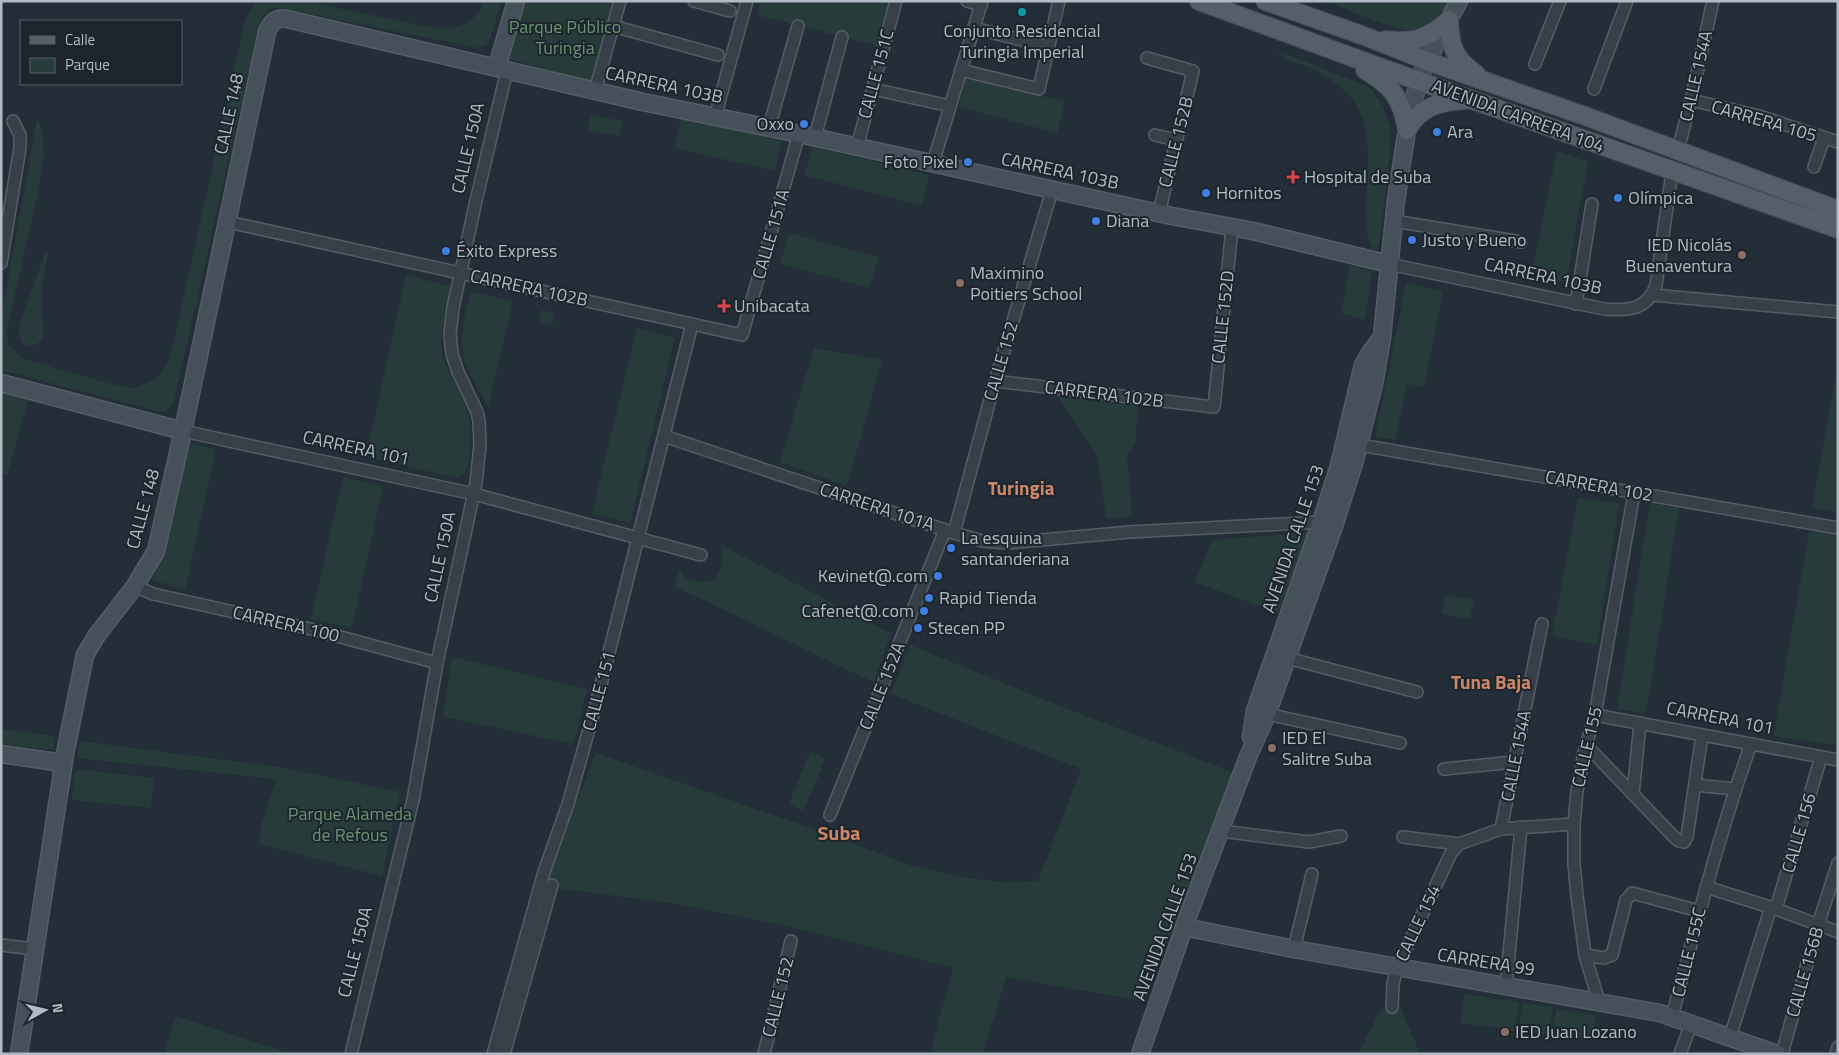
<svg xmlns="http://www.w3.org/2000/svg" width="1839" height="1055" font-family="'Titillium Web',sans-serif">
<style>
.green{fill:#263b3a}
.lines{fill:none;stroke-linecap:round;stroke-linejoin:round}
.street-casing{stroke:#555e66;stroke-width:14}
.secondary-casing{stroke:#555e66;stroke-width:19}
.primary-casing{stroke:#404952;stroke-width:20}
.street{stroke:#374049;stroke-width:11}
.secondary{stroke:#45505b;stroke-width:16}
.primary{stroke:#555f69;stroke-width:18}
.culture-dot{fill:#0f9aa8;stroke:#1c252d;stroke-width:2}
.shop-dot{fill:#3f7fe0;stroke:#1c252d;stroke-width:2}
.health-dot{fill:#e0444e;stroke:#1c252d;stroke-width:2}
.education-dot{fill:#8d6e63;stroke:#1c252d;stroke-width:2}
.labels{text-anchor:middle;stroke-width:4;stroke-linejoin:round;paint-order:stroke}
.park-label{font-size:18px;fill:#6b9470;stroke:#1c252d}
.poi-label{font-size:18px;fill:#b2bbc5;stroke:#1c252d;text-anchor:start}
.street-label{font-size:18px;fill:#b2bbc5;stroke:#1c252d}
.neighbourhood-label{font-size:19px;font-weight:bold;fill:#cb8766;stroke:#1c252d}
.quarter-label{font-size:20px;font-weight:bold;fill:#cb8766;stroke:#1c252d}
</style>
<rect width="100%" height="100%" fill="#232e38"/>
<g class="green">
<path d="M 256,1 L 304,1 L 439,29 C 458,28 478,22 484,1 L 502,1 L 488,44 L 477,48 L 281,8 L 273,8 L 268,11 L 260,21 L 174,401 C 170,410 166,412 156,411 L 1,370 L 1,318 L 37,119 L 42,129 L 44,155 L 38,192 L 7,330 L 8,344 L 24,359 L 111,384 L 134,388 L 156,379 L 168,362 L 174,341 L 245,20 Z"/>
<polygon points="525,1 613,1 591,82 509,59"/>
<polygon points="761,1 870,1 876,3 876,1 896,1 883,47 757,15"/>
<path d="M 1326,1 L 1450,1 C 1443,10 1433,24 1422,29 C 1404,36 1346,9 1326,1 Z"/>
<path d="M 1276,50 L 1369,87 L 1383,106 L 1391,128 L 1389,167 L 1378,251 L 1372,249 C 1366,237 1366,224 1366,211 C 1366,176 1375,132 1354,102 C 1343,86 1326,75 1309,67 C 1295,62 1285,62 1276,50 Z"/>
<polygon points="967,76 1065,102 1057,133 959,107"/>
<polygon points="591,115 622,121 619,136 588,130"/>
<polygon points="681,118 781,141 775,171 674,148"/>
<polygon points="813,147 929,175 922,206 804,175"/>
<polygon points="1557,151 1588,162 1566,282 1531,276"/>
<polygon points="789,233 878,257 870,288 780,264"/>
<path d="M 46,251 L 48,251 L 42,287 L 43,335 C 41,343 36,346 28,346 L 21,342 L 19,332 L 20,323 Z"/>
<polygon points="1350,265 1372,272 1365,320 1341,313"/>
<path d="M 406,275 L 452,287 C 448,307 439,331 442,351 C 446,373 459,388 466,408 C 473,423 471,441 469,457 C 468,468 467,474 457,478 L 366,457 Z"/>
<polygon points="1406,283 1443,291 1424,387 1407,384 1395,440 1375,437"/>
<path d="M 471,292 L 513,301 L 488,408 C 483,395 474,383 468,370 C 456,346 464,317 471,292 Z"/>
<polygon points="541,310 555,313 552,325 539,322"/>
<polygon points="637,328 675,338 630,523 592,514"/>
<polygon points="814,348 882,360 847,486 780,462"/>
<polygon points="1838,363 1838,513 1812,508"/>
<polygon points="1,390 30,396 7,475 1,473"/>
<polygon points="1058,397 1138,405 1135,444 1127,453 1132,517 1106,519 1098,458"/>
<polygon points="190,444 216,449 185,590 152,580 166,549"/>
<polygon points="343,477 383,486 352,628 311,619"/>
<polygon points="1578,498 1619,504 1597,645 1552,636"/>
<polygon points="1650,503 1679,508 1646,714 1617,709"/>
<polygon points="1809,531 1838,535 1838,746 1774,736"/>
<polygon points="1309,532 1278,613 1195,582 1212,540"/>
<path d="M 721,545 L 891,633 L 874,682 C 806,652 742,616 674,587 L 680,569 C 682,572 685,577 688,579 C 691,581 699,582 703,582 C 723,581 724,560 721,545 Z"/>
<polygon points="1445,595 1474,600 1470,619 1442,614"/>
<polygon points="910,645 1055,704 1235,773 1143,1001 1006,977 983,1054 930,1054 953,968 783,925 670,903 563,889 544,883 596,753 842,839 912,866 968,878 1004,882 1038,881 1081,769 891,694"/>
<polygon points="452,657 587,689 574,744 443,717"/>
<polygon points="1,729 55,736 53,750 1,744"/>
<polygon points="80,741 279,767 400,792 382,876 259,844 262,823 276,779 77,758"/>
<polygon points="810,751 825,759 804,811 789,804"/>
<polygon points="75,769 154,778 151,808 72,800"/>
<polygon points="1464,994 1519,1002 1515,1030 1460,1023"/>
<polygon points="1522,1003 1553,1007 1549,1035 1519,1031"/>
<polygon points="1400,1006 1420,1054 1358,1054 1381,1009"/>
<polygon points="1556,1009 1596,1015 1592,1041 1553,1035"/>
<polygon points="176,1016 292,1054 164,1054"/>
</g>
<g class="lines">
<defs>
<g id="street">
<polyline points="694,1 730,11"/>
<polyline points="967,1 981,5"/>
<polyline points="613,26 718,55"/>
<polyline points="974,28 1049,47"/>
<polyline points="1147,58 1193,71 1159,213"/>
<polyline points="1535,64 1560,1"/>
<polyline points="961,70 1039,89 1059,1"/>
<polyline points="873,89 950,106"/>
<polyline points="1594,89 1627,1"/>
<polyline points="595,91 620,1"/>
<polyline points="1691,100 1759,116 1838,142"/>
<polyline points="715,117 747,1"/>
<polyline points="769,127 798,26"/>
<polyline points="1155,135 1176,140"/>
<polyline points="815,137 842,37"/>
<polyline points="857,147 896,1"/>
<polyline points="1678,150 1691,100 1713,1"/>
<polyline points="933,163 982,1"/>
<polyline points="1814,167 1824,138"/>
<polyline points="1394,221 1521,242"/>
<polyline points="228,222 742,335 799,134"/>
<polyline points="1,263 20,148 20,135 13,121"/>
<path d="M 1389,264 L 1604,309 C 1627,311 1648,310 1656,285 L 1672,172"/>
<polyline points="1653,295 1838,312"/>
<polyline points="1576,304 1592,204"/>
<polyline points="995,381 1214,407 1232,227"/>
<polyline points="183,431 474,494 701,555"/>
<polyline points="664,436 954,533 982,541 1008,543 1130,532 1321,522 1326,523"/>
<polyline points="1360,445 1838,528"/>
<polyline points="954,533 995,381 1052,190"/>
<polyline points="135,586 153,594 311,629 437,663"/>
<polyline points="1287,658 1417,692"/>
<polyline points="1267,714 1400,743"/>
<polyline points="1595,715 1838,760"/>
<polyline points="1586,745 1674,837 1679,841 1684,842 1687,837 1702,735"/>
<polyline points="1444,769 1514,762"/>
<polyline points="1695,785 1735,789"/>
<polyline points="1633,794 1640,723"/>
<polyline points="830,815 945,530"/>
<polyline points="1501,829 1542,624"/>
<polyline points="1221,831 1309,842 1341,836"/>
<polyline points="1403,837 1459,844 1501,829 1574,824"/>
<polyline points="1706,887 1776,909 1838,932"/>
<polyline points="1776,909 1821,757"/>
<polyline points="1,945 35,949"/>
<polyline points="1294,949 1312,874"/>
<polyline points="1585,955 1604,958 1612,955 1626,900 1632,893 1699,911"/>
<polyline points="1506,986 1521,827"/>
<polyline points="1599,1002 1585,955 1577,896 1574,864 1574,824 1577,791 1584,752 1595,715 1634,493"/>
<polyline points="1392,1007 1393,984 1397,968 1451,853 1459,844"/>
<path d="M 1672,1017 C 1696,925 1719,834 1751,744"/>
<polyline points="1730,1037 1771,907"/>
<polyline points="351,1054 413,800 437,663 476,483 480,445 479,421 477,412 458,372 452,354 450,334 453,308 475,205 507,70"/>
<polyline points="493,1054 544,872 568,804 595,708 692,324"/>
<polyline points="504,1054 552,885"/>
<polyline points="764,1054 791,941"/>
<polyline points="1680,1054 1691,1024"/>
<polyline points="1782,1054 1818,925 1838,863"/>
<polyline points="1836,1054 1838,1047"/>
</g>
<g id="secondary">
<polyline points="497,67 516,1"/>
<polyline points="1,383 183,431"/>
<polyline points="1251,737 1255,711 1321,522 1339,466 1363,365 1370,353 1379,341"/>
<polyline points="1,754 63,763"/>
<polyline points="1184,927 1294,949 1660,1013 1777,1054"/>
<path d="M 19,1054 L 65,754 L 85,655 L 97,635 L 135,586 L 156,551 L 183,431 L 267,32 C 271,22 276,17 287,19 L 643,102 L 799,134 L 1172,216 L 1253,231 L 1389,264"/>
<polyline points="1140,1054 1188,916 1248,757 1267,714 1334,526 1355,460 1374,384 1382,337 1396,200 1407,130 1413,102 1419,81 1427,61 1459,1"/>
</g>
<g id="primary">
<polyline points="1199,1 1382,68 1838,229"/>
<polyline points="1265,1 1367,37 1427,61 1585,116 1838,210"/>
<path d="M 1449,20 C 1450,46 1454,59 1476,74"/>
<path d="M 1386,40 C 1415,43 1427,39 1449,20"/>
<path d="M 1365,70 C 1393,87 1401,97 1407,130"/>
<path d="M 1407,130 C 1419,107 1441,101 1465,100"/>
</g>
</defs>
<use href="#street" class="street-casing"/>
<use href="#secondary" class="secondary-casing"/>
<use href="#primary" class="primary-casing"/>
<use href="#street" class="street"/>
<use href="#secondary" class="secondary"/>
<use href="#primary" class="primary"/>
</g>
<circle class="culture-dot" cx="1022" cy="12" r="5"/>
<g class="shop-dot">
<circle cx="804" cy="124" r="5"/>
<circle cx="1437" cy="132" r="5"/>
<circle cx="968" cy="162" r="5"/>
<circle cx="1206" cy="193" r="5"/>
<circle cx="1618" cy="198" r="5"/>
<circle cx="1096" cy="221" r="5"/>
<circle cx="1412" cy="240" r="5"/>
<circle cx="446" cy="251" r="5"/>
<circle cx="951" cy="548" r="5"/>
<circle cx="938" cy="576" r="5"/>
<circle cx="929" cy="598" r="5"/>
<circle cx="924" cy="611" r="5"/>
<circle cx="918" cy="628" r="5"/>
</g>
<g class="health-dot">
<path d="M1290.5 169.5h5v5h5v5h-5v5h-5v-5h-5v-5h5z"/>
<path d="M721.5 298.5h5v5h5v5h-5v5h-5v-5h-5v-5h5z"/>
</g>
<g class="education-dot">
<circle cx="1742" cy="255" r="5"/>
<circle cx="960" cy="283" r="5"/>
<circle cx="1272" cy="748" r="5"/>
<circle cx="1505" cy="1032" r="5"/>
</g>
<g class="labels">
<g class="park-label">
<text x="565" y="33">Parque Público<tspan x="565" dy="21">Turingia</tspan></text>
<text x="350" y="820">Parque Alameda<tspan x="350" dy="21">de Refous</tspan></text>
</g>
<g class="poi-label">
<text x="1022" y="37" text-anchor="middle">Conjunto Residencial<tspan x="1022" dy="21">Turingia Imperial</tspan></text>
<text x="794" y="130" text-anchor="end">Oxxo</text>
<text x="1447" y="138">Ara</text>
<text x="958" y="168" text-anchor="end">Foto Pixel</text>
<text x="1304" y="183">Hospital de Suba</text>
<text x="1216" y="199">Hornitos</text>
<text x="1628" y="204">Olímpica</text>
<text x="1106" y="227">Diana</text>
<text x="1422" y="246">Justo y Bueno</text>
<text x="1732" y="251" text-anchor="end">IED Nicolás<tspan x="1732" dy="21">Buenaventura</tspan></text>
<text x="456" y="257">Éxito Express</text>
<text x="970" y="279">Maximino<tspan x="970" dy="21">Poitiers School</tspan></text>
<text x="734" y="312">Unibacata</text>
<text x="961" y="544">La esquina<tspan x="961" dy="21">santanderiana</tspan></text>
<text x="928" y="582" text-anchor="end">Kevinet@.com</text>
<text x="939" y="604">Rapid Tienda</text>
<text x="914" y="617" text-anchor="end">Cafenet@.com</text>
<text x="928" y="634">Stecen PP</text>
<text x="1282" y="744">IED El<tspan x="1282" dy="21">Salitre Suba</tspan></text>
<text x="1515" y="1038">IED Juan Lozano</text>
</g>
<g class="street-label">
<text transform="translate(876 74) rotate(-75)" y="6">CALLE 151C</text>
<text transform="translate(1696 76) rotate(-77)" y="6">CALLE 154A</text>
<text transform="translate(664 85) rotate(12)" y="6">CARRERA 103B</text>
<text transform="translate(229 114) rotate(-78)" y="6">CALLE 148</text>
<text transform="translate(1518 116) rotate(20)" y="6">AVENIDA CARRERA 104</text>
<text transform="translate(1764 121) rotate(16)" y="6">CARRERA 105</text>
<text transform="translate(1176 142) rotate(-76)" y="6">CALLE 152B</text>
<text transform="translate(468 148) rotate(-77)" y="6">CALLE 150A</text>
<text transform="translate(1060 171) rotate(12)" y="6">CARRERA 103B</text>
<text transform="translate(771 234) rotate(-74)" y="6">CALLE 151A</text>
<text transform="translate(1543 276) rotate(12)" y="6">CARRERA 103B</text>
<text transform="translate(529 288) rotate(12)" y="6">CARRERA 102B</text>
<text transform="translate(1223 317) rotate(-84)" y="6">CALLE 152D</text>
<text transform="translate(1001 361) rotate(-74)" y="6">CALLE 152</text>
<text transform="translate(1104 394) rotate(7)" y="6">CARRERA 102B</text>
<text transform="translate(356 448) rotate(12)" y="6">CARRERA 101</text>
<text transform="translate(1599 486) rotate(10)" y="6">CARRERA 102</text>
<text transform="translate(877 507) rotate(18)" y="6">CARRERA 101A</text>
<text transform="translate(143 509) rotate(-75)" y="6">CALLE 148</text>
<text transform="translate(1293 539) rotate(-71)" y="6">AVENIDA CALLE 153</text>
<text transform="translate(440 557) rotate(-78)" y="6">CALLE 150A</text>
<text transform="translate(286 624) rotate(13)" y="6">CARRERA 100</text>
<text transform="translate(882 686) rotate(-68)" y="6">CALLE 152A</text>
<text transform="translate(599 691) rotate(-75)" y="6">CALLE 151</text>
<text transform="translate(1720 718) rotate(11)" y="6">CARRERA 101</text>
<text transform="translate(1587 747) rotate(-77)" y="6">CALLE 155</text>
<text transform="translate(1516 756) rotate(-79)" y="6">CALLE 154A</text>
<text transform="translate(1799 833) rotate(-74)" y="6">CALLE 156</text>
<text transform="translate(1418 923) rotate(-65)" y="6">CALLE 154</text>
<text transform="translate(1165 927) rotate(-70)" y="6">AVENIDA CALLE 153</text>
<text transform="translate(355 952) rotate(-76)" y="6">CALLE 150A</text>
<text transform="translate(1689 952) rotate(-76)" y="6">CALLE 155C</text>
<text transform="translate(1486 962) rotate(9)" y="6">CARRERA 99</text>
<text transform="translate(1805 972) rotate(-74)" y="6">CALLE 156B</text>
<text transform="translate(778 997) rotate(-76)" y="6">CALLE 152</text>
</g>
<g class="neighbourhood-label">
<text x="1021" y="495">Turingia</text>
<text x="1491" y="689">Tuna Baja</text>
</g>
<g class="quarter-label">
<text x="839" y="840">Suba</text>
</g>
</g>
<rect width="1839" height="1055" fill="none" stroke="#b2bbc5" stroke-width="5"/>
<rect x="20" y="20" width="162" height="65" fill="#1c252d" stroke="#58616a"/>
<rect x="30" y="36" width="25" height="8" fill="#555f69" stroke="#58616a"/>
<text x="65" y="45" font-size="15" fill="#b2bbc5">Calle</text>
<rect x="30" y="58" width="25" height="15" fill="#263b3a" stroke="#58616a"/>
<text x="65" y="70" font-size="15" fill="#b2bbc5">Parque</text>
<g transform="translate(45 1010) rotate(82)" stroke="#1c252d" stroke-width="4" paint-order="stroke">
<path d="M0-4L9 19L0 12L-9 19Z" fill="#b2bbc5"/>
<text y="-8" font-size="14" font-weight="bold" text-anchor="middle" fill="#b2bbc5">N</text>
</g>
</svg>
